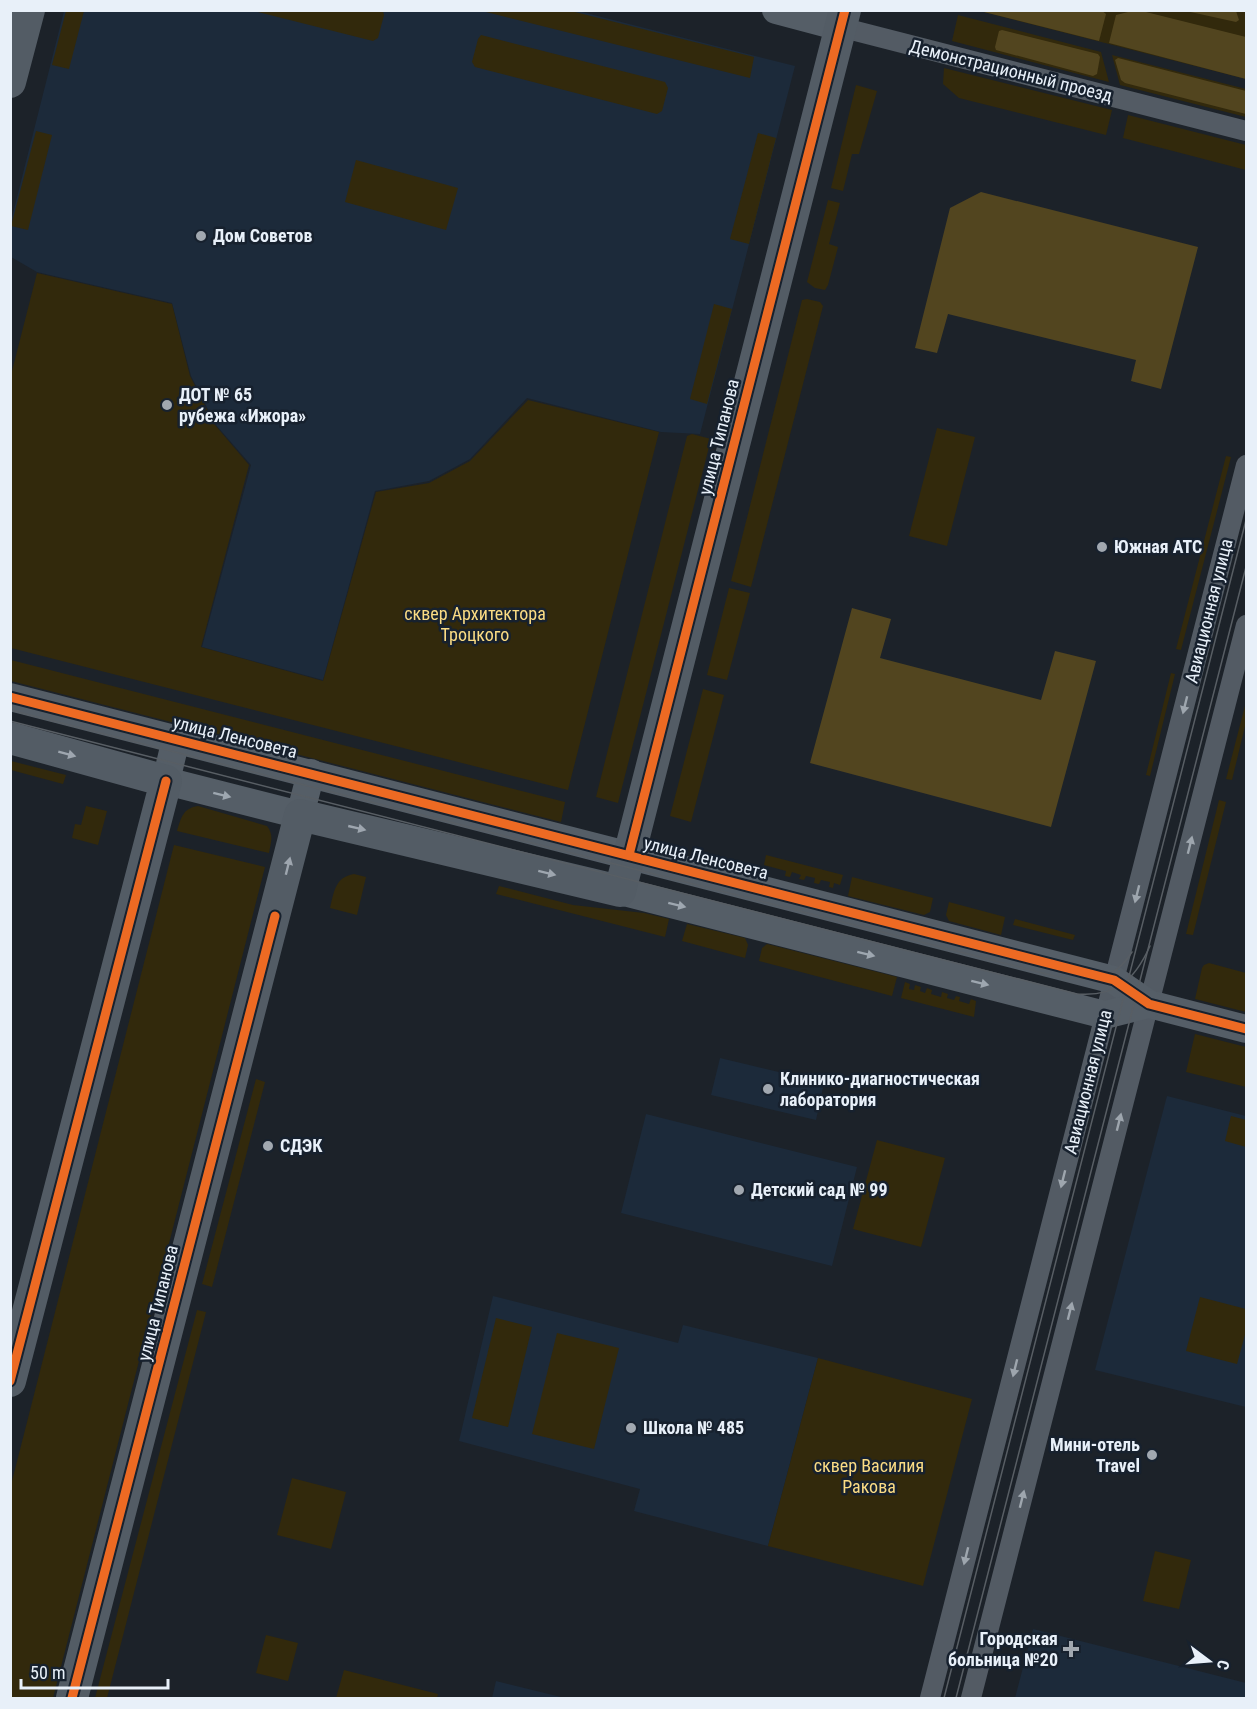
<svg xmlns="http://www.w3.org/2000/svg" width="1257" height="1709" font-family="'Roboto Condensed',sans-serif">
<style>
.built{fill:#1c2a3a}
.green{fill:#32290c}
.forest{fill:#52451f}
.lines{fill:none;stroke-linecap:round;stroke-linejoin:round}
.street{stroke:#535b64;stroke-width:20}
.secondary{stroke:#555e67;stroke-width:28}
.primary{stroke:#535c65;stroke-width:32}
.tram{stroke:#585e64;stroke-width:1.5}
.cycleway-casing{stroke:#17212e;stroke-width:13}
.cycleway{stroke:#ed6a23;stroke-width:9}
.oneway{fill:#9ea6ae}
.oneway2{fill:#9ea6af}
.oneway3{fill:#9ea7b0}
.poi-dot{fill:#a1a8b0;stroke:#17212e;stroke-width:2}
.labels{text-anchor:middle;stroke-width:5;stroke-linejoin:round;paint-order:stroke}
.street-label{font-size:18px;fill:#e8f0f9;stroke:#17212e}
.poi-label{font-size:18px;font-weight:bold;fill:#e8f0f9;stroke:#17212e;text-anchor:start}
.park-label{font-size:18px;fill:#fbdc84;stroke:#17212e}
</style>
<rect width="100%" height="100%" fill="#1c2229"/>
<g class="built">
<polygon points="64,11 578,11 795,66 700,434 661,432 527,398 470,459 429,481 375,491 323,680 202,647 251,465 216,425 191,376 172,303 37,272 11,257 11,221"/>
<polygon points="720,1058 824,1083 816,1120 711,1095"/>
<polygon points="1167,1096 1246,1116 1246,1407 1095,1370"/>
<polygon points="646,1114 857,1167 832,1266 621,1213"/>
<polygon points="493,1296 678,1343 683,1325 818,1358 768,1546 634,1511 640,1489 459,1441"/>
<polygon points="1033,1629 1246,1683 1246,1698 1015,1698"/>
<polygon points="496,1681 565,1698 492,1698"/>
</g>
<g class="green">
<polygon points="66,11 84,11 69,69 52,65"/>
<polygon points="383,11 384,15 378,38 373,41 254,11"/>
<polygon points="482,11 571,11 754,57 750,78"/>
<polygon points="980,11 1246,11 1246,79"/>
<polygon points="958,15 1101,52 1109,82 952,41"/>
<polygon points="481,35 665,82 668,88 662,111 657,114 475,67 472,62 478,39"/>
<polygon points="1112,55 1246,89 1246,117 1120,85"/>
<polygon points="944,68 1112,110 1106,135 959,98 943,84"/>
<polygon points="856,85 877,91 859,154 852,154 843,191 831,188"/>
<polygon points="1128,115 1246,145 1246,170 1123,138"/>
<polygon points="36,131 52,135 28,230 11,226"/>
<polygon points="758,133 776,138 749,244 730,239"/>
<polygon points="356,160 458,188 446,230 345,202"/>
<polygon points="828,200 840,203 829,244 838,247 828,285 825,290 815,288 807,282"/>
<polygon points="37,273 172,304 190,376 215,425 249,465 201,647 323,681 376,492 429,483 470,461 528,400 659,432 568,790 11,648 11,375"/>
<polygon points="807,299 820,302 823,306 751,587 731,581 802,300"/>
<polygon points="714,304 732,309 707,404 690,399"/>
<polygon points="937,428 975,437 947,546 909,536"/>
<polygon points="692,434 711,439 618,803 596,797 687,436"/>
<polygon points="1226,456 1231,457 1181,650 1176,649"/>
<polygon points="729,588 750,593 727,680 707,675"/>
<polygon points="11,660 565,802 561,822 11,681"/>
<polygon points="1171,673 1175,674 1150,776 1146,775"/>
<polygon points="703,689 724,695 691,822 670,816"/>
<polygon points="1246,702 1246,722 1232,780 1226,779"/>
<polygon points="11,761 66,775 63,784 11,770"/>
<polygon points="1219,800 1226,802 1193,935 1186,934"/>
<polygon points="86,806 107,811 98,845 72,838 75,824 81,825"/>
<path d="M 198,806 L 267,826 C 274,835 271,842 269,853 L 177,831 C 181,818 183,808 198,806 Z"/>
<polygon points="174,845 265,867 53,1698 11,1698 11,1485"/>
<polygon points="766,855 843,875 840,885 834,883 833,888 829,887 830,882 821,880 819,884 814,883 815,878 806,876 804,880 799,879 801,875 792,872 790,877 785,876 786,871 764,865"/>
<path d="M 354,874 L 366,877 L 357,915 L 330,908 C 334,892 335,877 354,874 Z"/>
<polygon points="852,877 933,898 930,912 924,915 848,896"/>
<polygon points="499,886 573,905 644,913 669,919 665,937 496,894"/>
<polygon points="949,902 1005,917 1001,935 949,921 946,915"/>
<polygon points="1015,919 1075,935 1073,940 1013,925"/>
<polygon points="687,924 745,938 748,945 745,958 682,941"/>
<polygon points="767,944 897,977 892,996 759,961 762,948"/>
<polygon points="1209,963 1246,973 1246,1012 1195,999 1202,968 1204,965"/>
<polygon points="905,982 910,984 909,989 914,990 915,985 921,987 920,991 925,993 927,988 932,990 931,994 941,997 942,992 948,994 947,998 954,1000 956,996 960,997 959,1001 969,1004 971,999 976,1001 974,1017 901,998"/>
<polygon points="1195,1034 1246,1047 1246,1087 1186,1072"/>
<polygon points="256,1079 265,1082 212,1287 202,1284"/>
<polygon points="1231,1116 1246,1120 1246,1147 1225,1141"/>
<polygon points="877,1140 945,1158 921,1247 853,1229"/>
<polygon points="1200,1297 1246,1309 1246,1331 1237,1364 1186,1351"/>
<polygon points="197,1310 206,1312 107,1698 95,1698"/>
<polygon points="496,1318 532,1327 508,1427 472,1418"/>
<polygon points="557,1333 619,1348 594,1449 532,1434"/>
<polygon points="818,1358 972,1399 923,1586 768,1546"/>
<polygon points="292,1478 346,1492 331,1549 277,1535"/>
<polygon points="1155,1551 1191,1560 1179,1609 1143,1601"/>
<polygon points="266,1635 298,1643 288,1681 256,1673"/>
<polygon points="344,1670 438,1694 437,1698 336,1698"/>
</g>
<g class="forest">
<polygon points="1101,10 1106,14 1099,41 980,11"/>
<polygon points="1132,11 1142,11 1246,37 1246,79 1109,43 1116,15"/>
<polygon points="1186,11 1236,11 1239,20 1236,22"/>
<polygon points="1002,30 1098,54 1100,57 1097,74 1093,76 996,50 995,47 999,31"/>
<polygon points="1118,58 1246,91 1246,114 1125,83 1121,80 1115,60"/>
<polygon points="981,192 1198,247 1161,389 1131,381 1136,360 948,314 937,353 915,348 950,208"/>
<polygon points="852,608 891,619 880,658 1041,700 1055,651 1096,661 1051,827 810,763"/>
</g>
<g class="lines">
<g class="street">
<polyline points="840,27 1246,131"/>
<polyline points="930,1698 1246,465"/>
<polyline points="971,1698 1246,625"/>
</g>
<g class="secondary">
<polyline points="776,10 840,27"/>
<polyline points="10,697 1114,980 1149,1004 1246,1029"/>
<polyline points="176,739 166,781 300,815 311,773"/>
<polyline points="620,891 1105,1015 1149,1004"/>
</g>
<g class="primary">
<polyline points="10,82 29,10"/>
<polyline points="10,738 166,781 10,1381"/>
<polyline points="72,1698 300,815 620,891 845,10"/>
</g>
<g class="tram">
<path d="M 10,710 L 1058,977 C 1091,982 1113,982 1132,952"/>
<path d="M 10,721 L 1077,994 C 1116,997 1134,981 1150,946"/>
<polyline points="944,1698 1246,520"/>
<polyline points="956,1698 1246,567"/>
</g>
<defs>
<g id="cycleway">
<polyline points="10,697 1114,980 1149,1004 1246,1029"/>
<polyline points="629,855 845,10"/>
<polyline points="10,1381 166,781"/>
<polyline points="72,1698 275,916"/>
</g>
</defs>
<use href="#cycleway" class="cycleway-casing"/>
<use href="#cycleway" class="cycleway"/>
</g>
<defs><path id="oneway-solid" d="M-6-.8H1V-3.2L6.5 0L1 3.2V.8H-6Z" transform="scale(1.5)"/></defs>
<g class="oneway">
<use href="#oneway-solid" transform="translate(1185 705) rotate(104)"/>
<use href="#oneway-solid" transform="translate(1190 845) rotate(-76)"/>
<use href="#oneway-solid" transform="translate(1137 894) rotate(104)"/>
<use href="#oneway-solid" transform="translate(1119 1122) rotate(-76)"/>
<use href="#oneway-solid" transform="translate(1063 1179) rotate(104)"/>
<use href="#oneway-solid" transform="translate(1070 1311) rotate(-76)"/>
<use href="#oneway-solid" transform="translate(1015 1368) rotate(104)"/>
<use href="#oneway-solid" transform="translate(1022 1499) rotate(-76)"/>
<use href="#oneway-solid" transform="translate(966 1556) rotate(104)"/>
</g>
<g class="oneway2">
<use href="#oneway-solid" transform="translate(67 754) rotate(15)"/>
<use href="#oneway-solid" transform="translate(357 828) rotate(13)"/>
<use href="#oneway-solid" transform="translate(288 866) rotate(-76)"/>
<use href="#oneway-solid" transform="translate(547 873) rotate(14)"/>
</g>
<g class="oneway3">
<use href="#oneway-solid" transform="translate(222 795) rotate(14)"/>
<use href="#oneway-solid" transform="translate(677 905) rotate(14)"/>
<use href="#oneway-solid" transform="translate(866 954) rotate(14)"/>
<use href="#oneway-solid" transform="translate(980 983) rotate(14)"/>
</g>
<g class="poi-dot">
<circle cx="201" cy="236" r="6"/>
<circle cx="167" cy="405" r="6"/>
<circle cx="1102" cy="547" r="6"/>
<circle cx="768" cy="1089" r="6"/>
<circle cx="268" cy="1146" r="6"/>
<circle cx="739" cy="1190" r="6"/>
<circle cx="631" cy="1428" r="6"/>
<circle cx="1152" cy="1455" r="6"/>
<path d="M1068 1640h6v6h6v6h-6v6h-6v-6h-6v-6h6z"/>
</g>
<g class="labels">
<g class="street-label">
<text transform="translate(1011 71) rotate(14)" y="6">Демонстрационный проезд</text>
<text transform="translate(719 437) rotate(-76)" y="6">улица Типанова</text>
<text transform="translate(1209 611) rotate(-76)" y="6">Авиационная улица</text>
<text transform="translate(235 737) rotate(14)" y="6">улица Ленсовета</text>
<text transform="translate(706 858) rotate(14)" y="6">улица Ленсовета</text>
<text transform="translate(1088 1082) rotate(-76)" y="6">Авиационная улица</text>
<text transform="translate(158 1303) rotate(-76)" y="6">улица Типанова</text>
</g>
<g class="poi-label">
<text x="213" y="242">Дом Советов</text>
<text x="179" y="401">ДОТ № 65<tspan x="179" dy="21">рубежа «Ижора»</tspan></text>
<text x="1114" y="553">Южная АТС</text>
<text x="780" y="1085">Клинико-диагностическая<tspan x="780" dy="21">лаборатория</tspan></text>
<text x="280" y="1152">СДЭК</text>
<text x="751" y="1196">Детский сад № 99</text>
<text x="643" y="1434">Школа № 485</text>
<text x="1140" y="1451" text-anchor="end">Мини-отель<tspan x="1140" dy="21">Travel</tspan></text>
<text x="1058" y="1645" text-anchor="end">Городская<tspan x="1058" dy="21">больница №20</tspan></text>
</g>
<g class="park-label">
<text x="475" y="620">сквер Архитектора<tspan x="475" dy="21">Троцкого</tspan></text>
<text x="869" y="1472">сквер Василия<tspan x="869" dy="21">Ракова</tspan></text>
</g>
</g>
<rect width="1257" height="1709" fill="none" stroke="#e8f0f9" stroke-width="24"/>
<g transform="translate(1209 1661) rotate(106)" stroke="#17212e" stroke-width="4.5" paint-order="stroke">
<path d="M0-4.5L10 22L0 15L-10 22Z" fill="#e8f0f9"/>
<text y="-9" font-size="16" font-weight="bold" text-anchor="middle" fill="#e8f0f9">С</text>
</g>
<path d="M21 1679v9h147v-9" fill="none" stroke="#e8f0f9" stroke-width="3"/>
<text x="30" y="1679" font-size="18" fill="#e8f0f9" stroke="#17212e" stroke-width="4.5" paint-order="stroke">50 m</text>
</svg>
